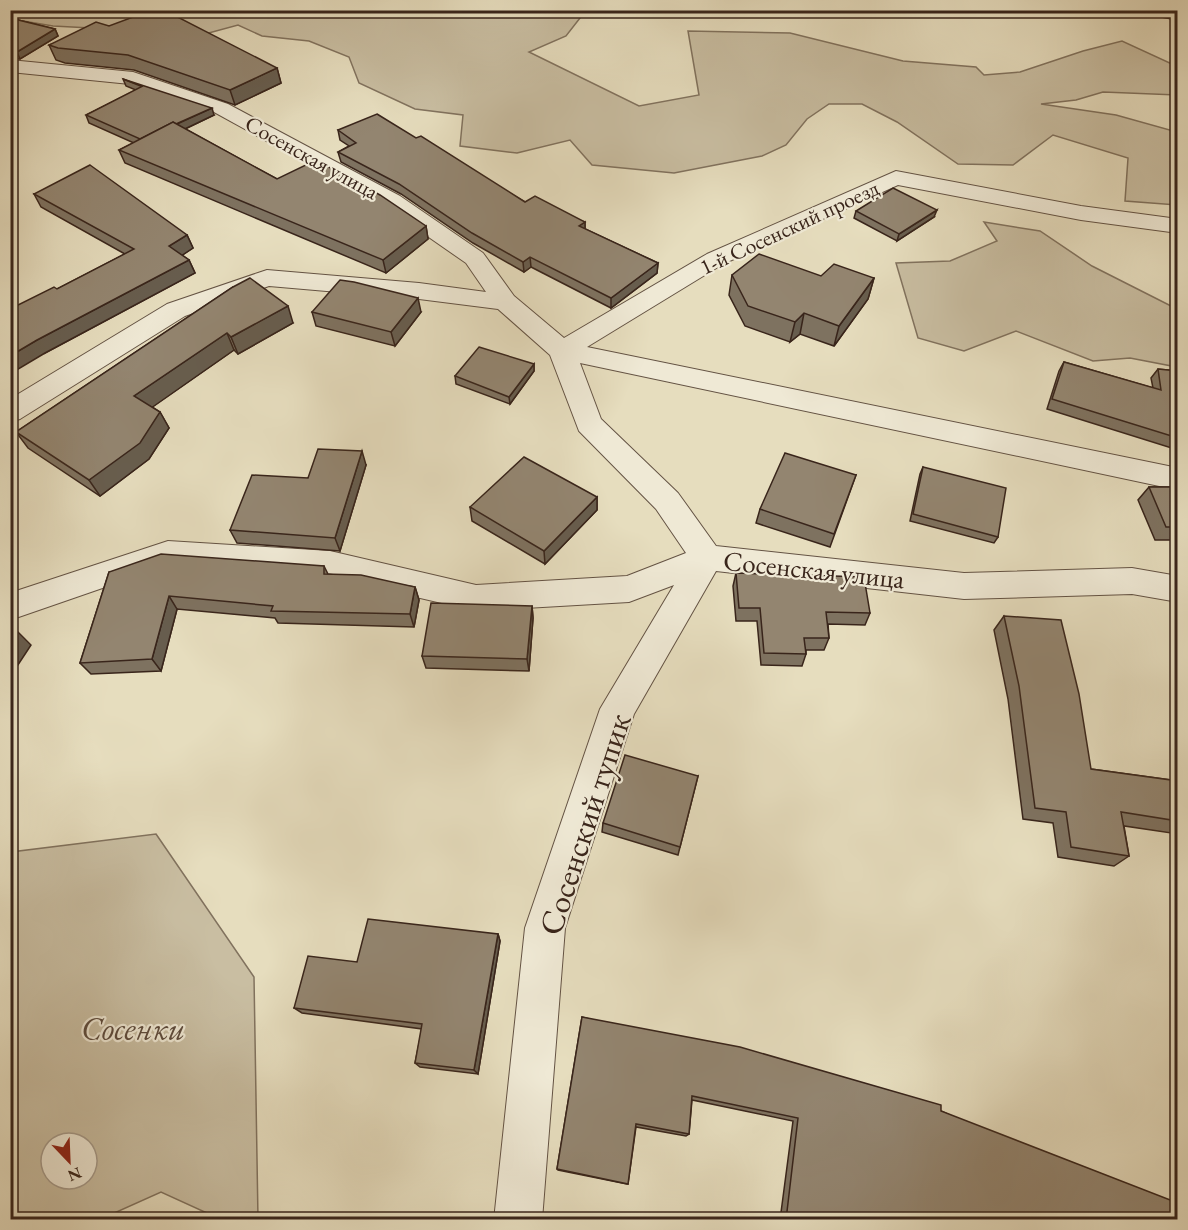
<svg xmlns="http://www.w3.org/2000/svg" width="1188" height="1230" font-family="'EB Garamond',serif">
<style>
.green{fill:#c9bea2;stroke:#81725e;stroke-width:1.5;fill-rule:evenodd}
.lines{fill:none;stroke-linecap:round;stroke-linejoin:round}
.street-casing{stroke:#645344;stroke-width:2}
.street{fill:#efe9d5;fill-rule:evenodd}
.wall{fill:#7e7260;stroke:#39251b;stroke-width:1.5}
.shaded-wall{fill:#675d4e;stroke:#39251b;stroke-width:1.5}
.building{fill:#938570;stroke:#39251b;stroke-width:1.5}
.labels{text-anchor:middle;stroke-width:4.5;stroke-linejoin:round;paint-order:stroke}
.far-street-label{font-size:22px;fill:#39251b;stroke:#efe9d5}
.street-label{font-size:27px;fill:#39251b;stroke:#efe9d5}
.near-street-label{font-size:33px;fill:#39251b;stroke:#efe9d5}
.near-park-label{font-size:33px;font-style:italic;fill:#5d4b3d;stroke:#efe9d5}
</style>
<rect width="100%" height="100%" fill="#e6ddbe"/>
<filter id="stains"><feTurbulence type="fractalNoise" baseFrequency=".00333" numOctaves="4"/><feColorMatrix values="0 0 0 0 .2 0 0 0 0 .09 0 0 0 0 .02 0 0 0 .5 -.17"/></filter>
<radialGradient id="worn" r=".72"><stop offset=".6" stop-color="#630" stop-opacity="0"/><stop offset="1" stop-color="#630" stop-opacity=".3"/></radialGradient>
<g class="green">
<polygon points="10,11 579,11 580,18 566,36 529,52 639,106 699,95 688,31 790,33 903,61 976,67 984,75 1020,72 1083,51 1122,41 1172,64 1177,95 1103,92 1076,100 1041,104 1116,115 1177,132 1177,205 1125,201 1128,158 1053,135 1013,165 958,164 897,122 862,104 829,104 807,119 786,145 762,156 674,173 592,165 570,140 517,153 460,146 463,115 415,109 359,83 349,57 309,41 262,36 238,25 205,34 53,26 11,19"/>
<polygon points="984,222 1040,231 1092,266 1177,309 1177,367 1130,358 1093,361 1016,331 964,351 918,338 896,263 950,261 997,241"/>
<path d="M 156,834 L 254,977 L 258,1219 L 220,1219 L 161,1192 L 101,1219 L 11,1219 L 11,852 ZM 51,1143 L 87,1143 L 87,1179 L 51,1179 Z"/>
</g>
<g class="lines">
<defs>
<polygon id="street" points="10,60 133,72 228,104 400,196 483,253 514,296 564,338 707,254 896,171 1081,206 1178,219 1178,233 1081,220 898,185 723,264 587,347 1178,468 1178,490 580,363 601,419 678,493 716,546 964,573 1132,568 1178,576 1178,602 1132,594 964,599 716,571 634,714 565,928 542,1220 494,1220 525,928 600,709 674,585 629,602 476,611 330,577 169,565 10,620 10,593 168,541 330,551 476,585 627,576 686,553 656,509 579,431 550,355 498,309 419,299 269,286 185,316 20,419 10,422 10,399 167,304 258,273 267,270 419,283 486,292 466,263 384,206 214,112 130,84 10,72"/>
</defs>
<use href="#street" class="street-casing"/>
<use href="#street" class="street"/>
</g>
<g class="wall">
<polygon points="1074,10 1178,10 1178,20 1150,15 1106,17 1077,14"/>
<polygon points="10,18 55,29 58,36 20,59 10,58"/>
<polygon points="109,26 277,68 281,83 235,105 134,70 65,63 56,60 49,45"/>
<polygon points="123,79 214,115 185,129 277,179 426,226 428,239 386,273 125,163 119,150 134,143 89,123 86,115 136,90 126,86"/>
<polygon points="338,130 416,138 525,202 585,222 585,229 658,263 657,273 611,308 531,267 524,272 473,243 401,194 341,162 338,152 349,146 340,140"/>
<polygon points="34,194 187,235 193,248 182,255 189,260 195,273 45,353 57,289 125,254 41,207"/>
<polygon points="856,211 934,217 897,241 854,218"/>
<polygon points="732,275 821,276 874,278 868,299 834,346 800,334 790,342 745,326 729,295"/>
<polygon points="233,287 293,323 238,354 234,350 152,407 160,412 169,428 149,459 100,496 28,448 16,432"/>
<polygon points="312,312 421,312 395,346 316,326"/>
<polygon points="1064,362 1153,388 1151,378 1158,369 1178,371 1178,450 1047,409 1059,371"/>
<polygon points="534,364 534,371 510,404 456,384 455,376"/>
<polygon points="366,465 340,551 237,543 230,530 308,478"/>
<polygon points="923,467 998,537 994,543 910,521 920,474"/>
<polygon points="856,475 830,547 756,523 760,509"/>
<polygon points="1149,487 1178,487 1178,540 1155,540 1138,500"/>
<polygon points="597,497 597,510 545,564 472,521 470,507"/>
<polygon points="324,566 328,574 415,587 419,600 414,627 278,623 275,618 177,609 161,671 91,674 80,663 109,572"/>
<polygon points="736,573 870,613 865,625 828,624 829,638 824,650 806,650 806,654 802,666 761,665 757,621 736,621 733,586"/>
<polygon points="532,606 533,618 529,671 426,668 422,656"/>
<polygon points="1004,616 1091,769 1178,781 1178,834 1124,826 1129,856 1114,866 1058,857 1053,823 1023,819 1008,699 994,630"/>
<polygon points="698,776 678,855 602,832 603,823"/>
<polygon points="498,934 500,941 478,1074 420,1067 415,1063 422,1029 302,1013 294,1008 357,962"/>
<polygon points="582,1017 941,1111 1178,1220 780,1220 793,1121 692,1100 689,1134 686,1136 636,1127 628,1184 627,1184 558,1170 557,1169"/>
</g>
<g class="shaded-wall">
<polygon points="55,29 58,36 20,59 17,52"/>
<polygon points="277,68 281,83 235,105 230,90"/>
<polygon points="212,108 214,115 145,148 142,140"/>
<polygon points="937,210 934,217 897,241 899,234"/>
<polygon points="585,222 585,232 579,226"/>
<polygon points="426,226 428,239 386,273 383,260"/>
<polygon points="187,235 193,248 175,260 169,246"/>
<polygon points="530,257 531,267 524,272 523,262"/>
<polygon points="189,260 195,273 45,353 10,374 10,356 37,340"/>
<polygon points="658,263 657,273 611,308 611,298"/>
<polygon points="874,278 868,299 834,346 839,326"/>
<polygon points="418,298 421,312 395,346 391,332"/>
<polygon points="288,306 293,323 238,354 231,337"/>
<polygon points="804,313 800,334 790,342 795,322"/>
<polygon points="227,333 234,350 144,413 134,396"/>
<polygon points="534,364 534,371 510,404 509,397"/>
<polygon points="160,412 169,428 149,459 100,496 89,480"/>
<polygon points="362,451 366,465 340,551 335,538"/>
<polygon points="597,497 597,510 545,564 544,551"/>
<polygon points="415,587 419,600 414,627 410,614"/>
<polygon points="169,596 177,609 161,671 152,659"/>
<polygon points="532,606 533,618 529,671 527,659"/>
<polygon points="10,624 31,645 10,677"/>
<polygon points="498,934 500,941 478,1074 474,1070"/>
</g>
<g class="building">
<polygon points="152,10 164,10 277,68 230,90 128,55 58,48 49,45 96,22 109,26"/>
<polygon points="10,18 55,29 17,52 10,52"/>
<polygon points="123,79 212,108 176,124 173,122 140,139 86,115 143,86"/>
<polygon points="377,114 416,138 421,136 525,202 535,196 585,222 579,226 658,263 611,298 530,257 523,262 472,233 399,184 338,152 356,143 338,130"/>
<polygon points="173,122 277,179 316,160 380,195 426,226 383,260 119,150"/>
<polygon points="90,165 187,235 169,246 189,260 37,340 10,356 10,309 54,287 57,289 134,249 34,194"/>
<polygon points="893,188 937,210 899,234 856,211"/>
<polygon points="759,254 821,276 834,264 874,278 839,326 804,313 795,322 748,306 732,275"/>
<polygon points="250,278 288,306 231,337 227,333 134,396 160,412 140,443 89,480 16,432 233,287"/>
<polygon points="340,280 354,282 418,298 391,332 312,312"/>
<polygon points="479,347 534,364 509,397 455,376"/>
<polygon points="1064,362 1161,390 1158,369 1178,371 1178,438 1052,399"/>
<polygon points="318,449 362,451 335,538 230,530 252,475 308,478"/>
<polygon points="785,453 856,475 834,534 760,509"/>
<polygon points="524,457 597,497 544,551 470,507"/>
<polygon points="923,467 1006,488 998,537 913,514"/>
<polygon points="1149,487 1178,487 1178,527 1166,527"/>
<polygon points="161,554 324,566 324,574 361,575 415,587 410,614 271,611 273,606 169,596 152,659 80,663 109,572"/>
<polygon points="736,573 864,577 870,613 826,612 829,638 804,638 806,654 764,653 760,608 739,608"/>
<polygon points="431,603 532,606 527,659 422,656"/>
<polygon points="1004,616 1061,620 1079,694 1091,769 1178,781 1178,821 1121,812 1129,856 1071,847 1066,812 1035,808 1019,686"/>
<polygon points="625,755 698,776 680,847 603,823"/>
<polygon points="368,919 498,934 474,1070 415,1063 422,1024 294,1008 308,956 357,962"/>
<polygon points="582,1017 740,1047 941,1105 941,1111 1178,1203 1178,1220 786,1220 798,1118 692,1096 689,1134 636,1124 628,1184 557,1169"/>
</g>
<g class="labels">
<g class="far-street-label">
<text transform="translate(312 157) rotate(29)" y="8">Сосенская улица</text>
<text transform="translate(789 227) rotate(-25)" y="8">1-й Сосенский проезд</text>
</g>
<g class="street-label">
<text transform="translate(814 570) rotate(6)" y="9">Сосенская улица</text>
</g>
<g class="near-street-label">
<text transform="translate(584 824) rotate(-72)" y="12">Сосенский тупик</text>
</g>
<g class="near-park-label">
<text x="133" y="1040">Сосенки</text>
</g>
</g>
<rect width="1188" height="1230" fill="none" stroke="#e6ddbe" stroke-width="36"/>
<rect x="12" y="12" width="1164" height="1206" fill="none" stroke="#39251b" stroke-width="3"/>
<rect x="18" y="18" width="1152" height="1194" fill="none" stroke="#39251b" stroke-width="1.5"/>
<g transform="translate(69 1161) rotate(157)"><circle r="28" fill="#efe9d5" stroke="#a69b8b" stroke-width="1.5"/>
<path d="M0-4.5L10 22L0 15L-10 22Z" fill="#8f2418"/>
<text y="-9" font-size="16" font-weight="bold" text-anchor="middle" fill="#39251b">N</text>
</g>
<rect width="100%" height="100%" filter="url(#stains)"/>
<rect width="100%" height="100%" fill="url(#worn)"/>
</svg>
